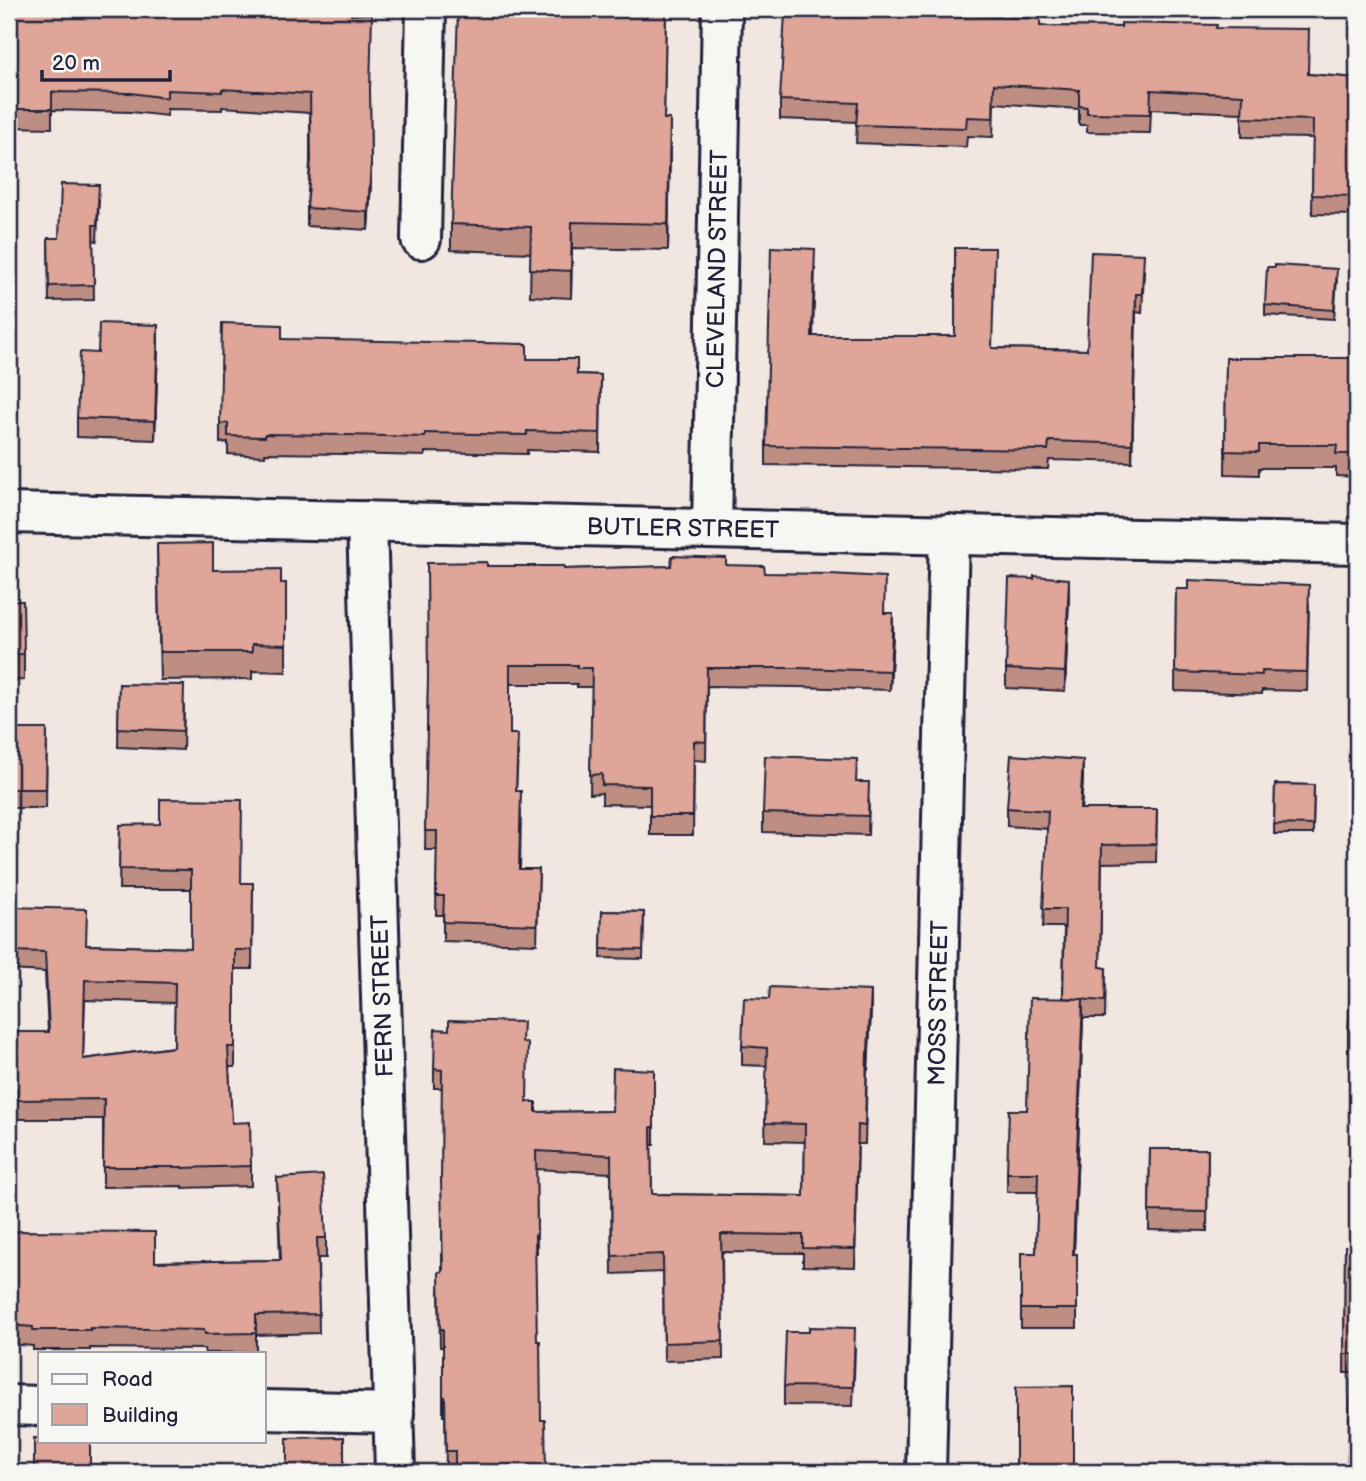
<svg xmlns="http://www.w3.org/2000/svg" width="1366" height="1481" font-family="'Balsamiq Sans',sans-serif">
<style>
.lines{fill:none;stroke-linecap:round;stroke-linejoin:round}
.street-casing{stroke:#22223b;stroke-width:44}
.street{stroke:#f6f6f2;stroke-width:38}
.wall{fill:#bf8e83;stroke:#22223b;stroke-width:2;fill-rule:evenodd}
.shaded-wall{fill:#9b746a;stroke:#22223b;stroke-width:2}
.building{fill:#dea598;stroke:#22223b;stroke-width:2;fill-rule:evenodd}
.labels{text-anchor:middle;stroke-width:5;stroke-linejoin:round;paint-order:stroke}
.street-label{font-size:24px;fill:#22223b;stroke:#f6f6f2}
</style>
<rect width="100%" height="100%" fill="#f1e6e0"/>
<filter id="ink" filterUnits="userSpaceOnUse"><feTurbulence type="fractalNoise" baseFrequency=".0143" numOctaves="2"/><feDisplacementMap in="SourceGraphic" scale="14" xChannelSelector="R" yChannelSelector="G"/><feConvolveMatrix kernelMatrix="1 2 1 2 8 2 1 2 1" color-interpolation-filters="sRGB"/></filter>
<g filter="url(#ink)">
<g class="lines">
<defs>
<g id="street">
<polyline points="421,239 426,9"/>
<polyline points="9,513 1357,544"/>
<polyline points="367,521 395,1472"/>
<polyline points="712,529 722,9"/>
<polyline points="9,1405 40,1406"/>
<polyline points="264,1410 394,1413"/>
<polyline points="926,1472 949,534"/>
</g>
</defs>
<use href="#street" class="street-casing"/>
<use href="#street" class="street"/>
</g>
<g class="wall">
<polygon points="9,9 351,15 370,102 371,182 368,230 307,226 307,208 310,162 310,113 222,107 222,110 167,109 167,116 131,112 52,110 52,128 9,127"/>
<polygon points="666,9 664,119 670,146 668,250 572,248 571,298 530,296 531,253 451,250 451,224"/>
<polygon points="857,17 1040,26 1216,28 1308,74 1357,78 1357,181 1356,181 1355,215 1312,214 1313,138 1242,137 1242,113 1151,109 1150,133 1087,132 1087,125 1079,125 1079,109 994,103 993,137 967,136 966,147 856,143 857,122 780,119 780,100"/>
<polygon points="99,200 97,241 93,240 94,300 49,301 48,238 59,238"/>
<polygon points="815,267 813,336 993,348 1087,350 1144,272 1142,313 1136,312 1132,462 1049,460 1048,469 766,465 766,446"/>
<polygon points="1337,279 1334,319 1265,315 1265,305"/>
<polygon points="282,339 527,359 577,374 601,375 600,452 527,450 527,454 425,452 425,456 345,454 265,453 265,456 228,454 228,442 220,443 220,424"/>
<polygon points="158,344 155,440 77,437 77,418 98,353"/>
<polygon points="1226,358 1357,358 1357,477 1336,476 1336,468 1259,468 1259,475 1225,474"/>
<polygon points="157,544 213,570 281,583 286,583 286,672 252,671 252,679 160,680"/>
<polygon points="726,565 765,573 885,613 893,632 890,690 798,687 707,686 706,761 694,760 693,835 650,835 650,805 602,804 602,793 590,794 592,687 577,687 577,684 510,684 510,734 518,753 516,791 521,810 520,869 539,869 537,944 443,941 443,915 436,915 437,850 425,850 428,684 487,566 564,569"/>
<polygon points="1176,589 1309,604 1307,691 1262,690 1262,694 1175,691"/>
<polygon points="1069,597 1065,691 1006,688 1006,669"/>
<polygon points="9,601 24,654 24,680 9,681"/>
<polygon points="119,684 184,704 183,750 118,747"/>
<polygon points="9,729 47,729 46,808 9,808"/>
<polygon points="1083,778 1081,809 1157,809 1156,862 1102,863 1100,967 1106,968 1105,1018 1083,1018 1074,1254 1077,1254 1077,1328 1021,1328 1021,1253 1036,1253 1038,1192 1007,1192 1007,1173 1063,998 1064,927 1043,927 1048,829 1007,826 1007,808"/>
<polygon points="857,782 869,801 868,835 763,832 763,813"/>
<polygon points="1275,784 1314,785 1313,834 1274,834"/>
<path d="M 120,825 L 241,883 L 253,883 L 252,969 L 235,969 L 235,1067 L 229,1067 L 232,1123 L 251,1166 L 251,1186 L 182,1188 L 182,1186 L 103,1187 L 103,1119 L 17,1119 L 17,1109 L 9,1109 L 9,1032 L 48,1032 L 45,972 L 9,970 L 9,907 L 87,945 L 191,948 L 191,889 L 119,889 ZM 85,1000 L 175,1003 L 174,1047 L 83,1059 Z"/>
<polygon points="602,911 644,912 643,959 601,958"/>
<polygon points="1357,970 1357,1052 1348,1052 1348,1033"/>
<polygon points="871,1009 868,1070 867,1070 865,1144 858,1144 855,1267 803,1266 803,1253 722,1252 723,1359 664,1361 663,1272 612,1274 611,1173 536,1169 537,1253 535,1253 455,1469 446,1469 445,1416 443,1416 443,1347 440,1347 439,1290 442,1271 442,1088 434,1088 434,1069 523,1042 527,1102 536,1112 612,1111 654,1070 654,1145 651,1145 652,1194 804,1196 805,1142 765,1141 767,1066 742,1065 742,1046"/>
<polygon points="1357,1097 1357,1197 1353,1197"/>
<polygon points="1150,1149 1208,1149 1207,1231 1149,1230"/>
<polygon points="277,1178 326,1238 326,1258 318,1258 319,1333 256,1335 256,1352 205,1353 204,1349 90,1348 90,1350 33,1350 33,1346 9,1344 9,1231 155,1262 280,1260"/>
<polygon points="1345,1246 1357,1246 1357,1472 1347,1472 1352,1373 1344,1373"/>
<polygon points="855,1347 853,1406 784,1405 784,1386"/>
</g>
<g class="shaded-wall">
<polygon points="670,119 670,146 668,250 668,224"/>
<polygon points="371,163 371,182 368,230 368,212"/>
<polygon points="572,222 572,248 571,298 571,271"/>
<polygon points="1136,294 1136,312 1132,462 1132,444"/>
<polygon points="158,325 158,344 155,440 155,421"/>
<polygon points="1069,579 1069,597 1065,691 1065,672"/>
<polygon points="893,613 893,632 890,690 890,671"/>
<polygon points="1083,760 1083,778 1080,827 1080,809"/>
<polygon points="871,991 871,1009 868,1070 868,1052"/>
<polygon points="1083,999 1083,1018 1073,1273 1073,1254"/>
</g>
<g class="building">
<polygon points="9,9 335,9 351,10 351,15 372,14 370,89 371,163 368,212 307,208 311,160 310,94 222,89 222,92 167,90 167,98 131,93 52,92 52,109 9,109"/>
<polygon points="458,9 666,9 664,119 670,119 668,224 572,222 571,271 530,269 531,227 451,224"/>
<polygon points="785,13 857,17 857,14 965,17 965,15 1040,19 1040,26 1121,27 1121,23 1217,25 1216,28 1309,29 1308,74 1357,78 1357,163 1356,163 1355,196 1312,195 1313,120 1242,118 1243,95 1151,90 1150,114 1087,113 1087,107 1079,106 1079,90 994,84 993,118 967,117 966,128 856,125 858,103 780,100"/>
<polygon points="61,184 99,185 97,225 93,225 94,285 49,286 48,238 59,238"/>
<polygon points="771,247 815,249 812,336 955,336 955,248 995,248 992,348 1087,350 1091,252 1144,254 1142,294 1136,294 1132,444 1049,441 1048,450 766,446"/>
<polygon points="1275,265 1337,269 1334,310 1265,305 1267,267 1275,267"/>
<polygon points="99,323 158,325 155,421 77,418 80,352 98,353"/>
<polygon points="222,323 282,325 282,339 527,344 527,359 577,359 577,374 601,375 600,433 527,431 527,435 425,433 425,437 345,435 265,434 265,437 228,436 228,423 220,424"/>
<polygon points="1226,358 1357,358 1357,454 1336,454 1337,445 1259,445 1259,452 1225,451"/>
<polygon points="213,543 213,570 281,569 281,583 286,583 286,645 252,644 252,652 160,652 157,544"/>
<polygon points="672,556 726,558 726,565 764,566 765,573 830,574 885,577 884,613 893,613 890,671 798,668 707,668 706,742 694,741 693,816 650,816 650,786 602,785 602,774 590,775 592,668 577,668 577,665 510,665 510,734 518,734 516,791 521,791 519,869 539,869 537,925 443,922 444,896 436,896 437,831 425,831 428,677 427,563 487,562 487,566 564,566 564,569 671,566"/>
<polygon points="1034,576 1069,579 1065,672 1006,669 1009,578 1034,579"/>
<polygon points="1188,580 1309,585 1307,672 1262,671 1262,675 1175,672 1176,589 1188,589"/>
<polygon points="9,601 23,601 24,654 9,655"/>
<polygon points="119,684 184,685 183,731 118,728"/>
<polygon points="9,729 47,729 46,789 9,789"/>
<polygon points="1011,755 1083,760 1080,809 1157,809 1156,844 1102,845 1100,967 1106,968 1105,1001 1063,998 1065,909 1043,909 1048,811 1007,808"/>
<polygon points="765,756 857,759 856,782 869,782 868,816 763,813"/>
<polygon points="1275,784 1314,785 1313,825 1274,824"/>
<path d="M 160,799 L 242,800 L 241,883 L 253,883 L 252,950 L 235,950 L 235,1047 L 228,1047 L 232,1123 L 250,1122 L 251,1166 L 182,1168 L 182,1167 L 103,1167 L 104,1099 L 17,1100 L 17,1089 L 9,1089 L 9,1032 L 49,1032 L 45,952 L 9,951 L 9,907 L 87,909 L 86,945 L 191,948 L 191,870 L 119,869 L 120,825 L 160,824 ZM 85,980 L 175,983 L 174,1047 L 83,1059 Z"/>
<polygon points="602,911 644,912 643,950 601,949"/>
<polygon points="1352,970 1357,970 1357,1033 1348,1033"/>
<polygon points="770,987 871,991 868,1052 867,1052 865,1126 858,1125 855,1249 803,1248 803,1235 721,1234 723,1341 664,1343 663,1254 612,1256 611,1155 536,1151 537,1235 535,1235 537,1341 540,1341 541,1420 545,1420 546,1472 455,1472 455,1451 446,1451 445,1397 443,1397 443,1329 440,1329 439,1272 443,1271 441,1181 442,1070 434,1069 435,1029 449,1030 449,1020 523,1022 522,1042 528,1043 527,1102 536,1102 536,1112 612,1111 613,1068 654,1070 654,1127 651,1127 652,1194 804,1196 805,1124 765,1123 767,1048 742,1046 744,998 769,999"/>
<polygon points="1030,998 1083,999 1073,1254 1077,1254 1077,1309 1021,1309 1021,1253 1036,1253 1038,1173 1007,1173 1009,1110 1027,1110"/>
<polygon points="1356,1097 1357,1097 1357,1178 1353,1178"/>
<polygon points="1150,1149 1208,1149 1207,1212 1149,1211"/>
<polygon points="323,1175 326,1238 317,1238 319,1314 256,1315 256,1333 205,1334 204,1330 90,1328 90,1330 33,1330 33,1327 9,1325 9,1231 155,1232 155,1262 281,1260 277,1178"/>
<polygon points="1345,1246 1357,1246 1357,1471 1347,1471 1353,1354 1344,1354"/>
<polygon points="809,1327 855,1328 853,1387 784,1386 786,1332 809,1332"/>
<polygon points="1073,1386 1073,1472 1016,1472 1016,1387"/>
<polygon points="344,1437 344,1472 287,1472 287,1438"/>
<polygon points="34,1438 40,1438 40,1441 90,1441 90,1472 9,1472 9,1467 34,1467"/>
<polygon points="246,1469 246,1472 181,1472 181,1470"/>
</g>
</g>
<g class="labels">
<g class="street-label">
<text transform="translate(717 269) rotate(-89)" y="8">CLEVELAND STREET</text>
<text transform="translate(683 528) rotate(1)" y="8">BUTLER STREET</text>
<text transform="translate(382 996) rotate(-92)" y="8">FERN STREET</text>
<text transform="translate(938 1003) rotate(-89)" y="8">MOSS STREET</text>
</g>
</g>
<rect width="1366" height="1481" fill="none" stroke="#f6f6f2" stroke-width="35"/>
<rect x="18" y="18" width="1331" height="1446" fill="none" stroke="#22223b" stroke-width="2.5" filter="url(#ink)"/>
<rect x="38" y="1352" width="228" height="91" fill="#f6f6f2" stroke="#a1a1a9" stroke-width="2"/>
<rect x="52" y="1374" width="35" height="10" fill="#f6f6f2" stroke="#a1a1a9" stroke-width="2"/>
<text x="102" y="1386" font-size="21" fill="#22223b">Road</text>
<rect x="52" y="1404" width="35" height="21" fill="#dea598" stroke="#a1a1a9" stroke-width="2"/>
<text x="102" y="1422" font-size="21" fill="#22223b">Building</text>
<path d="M42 70v10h128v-10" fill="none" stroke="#22223b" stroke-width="3.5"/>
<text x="52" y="70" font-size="21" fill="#22223b" stroke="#f6f6f2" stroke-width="5" paint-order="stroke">20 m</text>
</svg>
